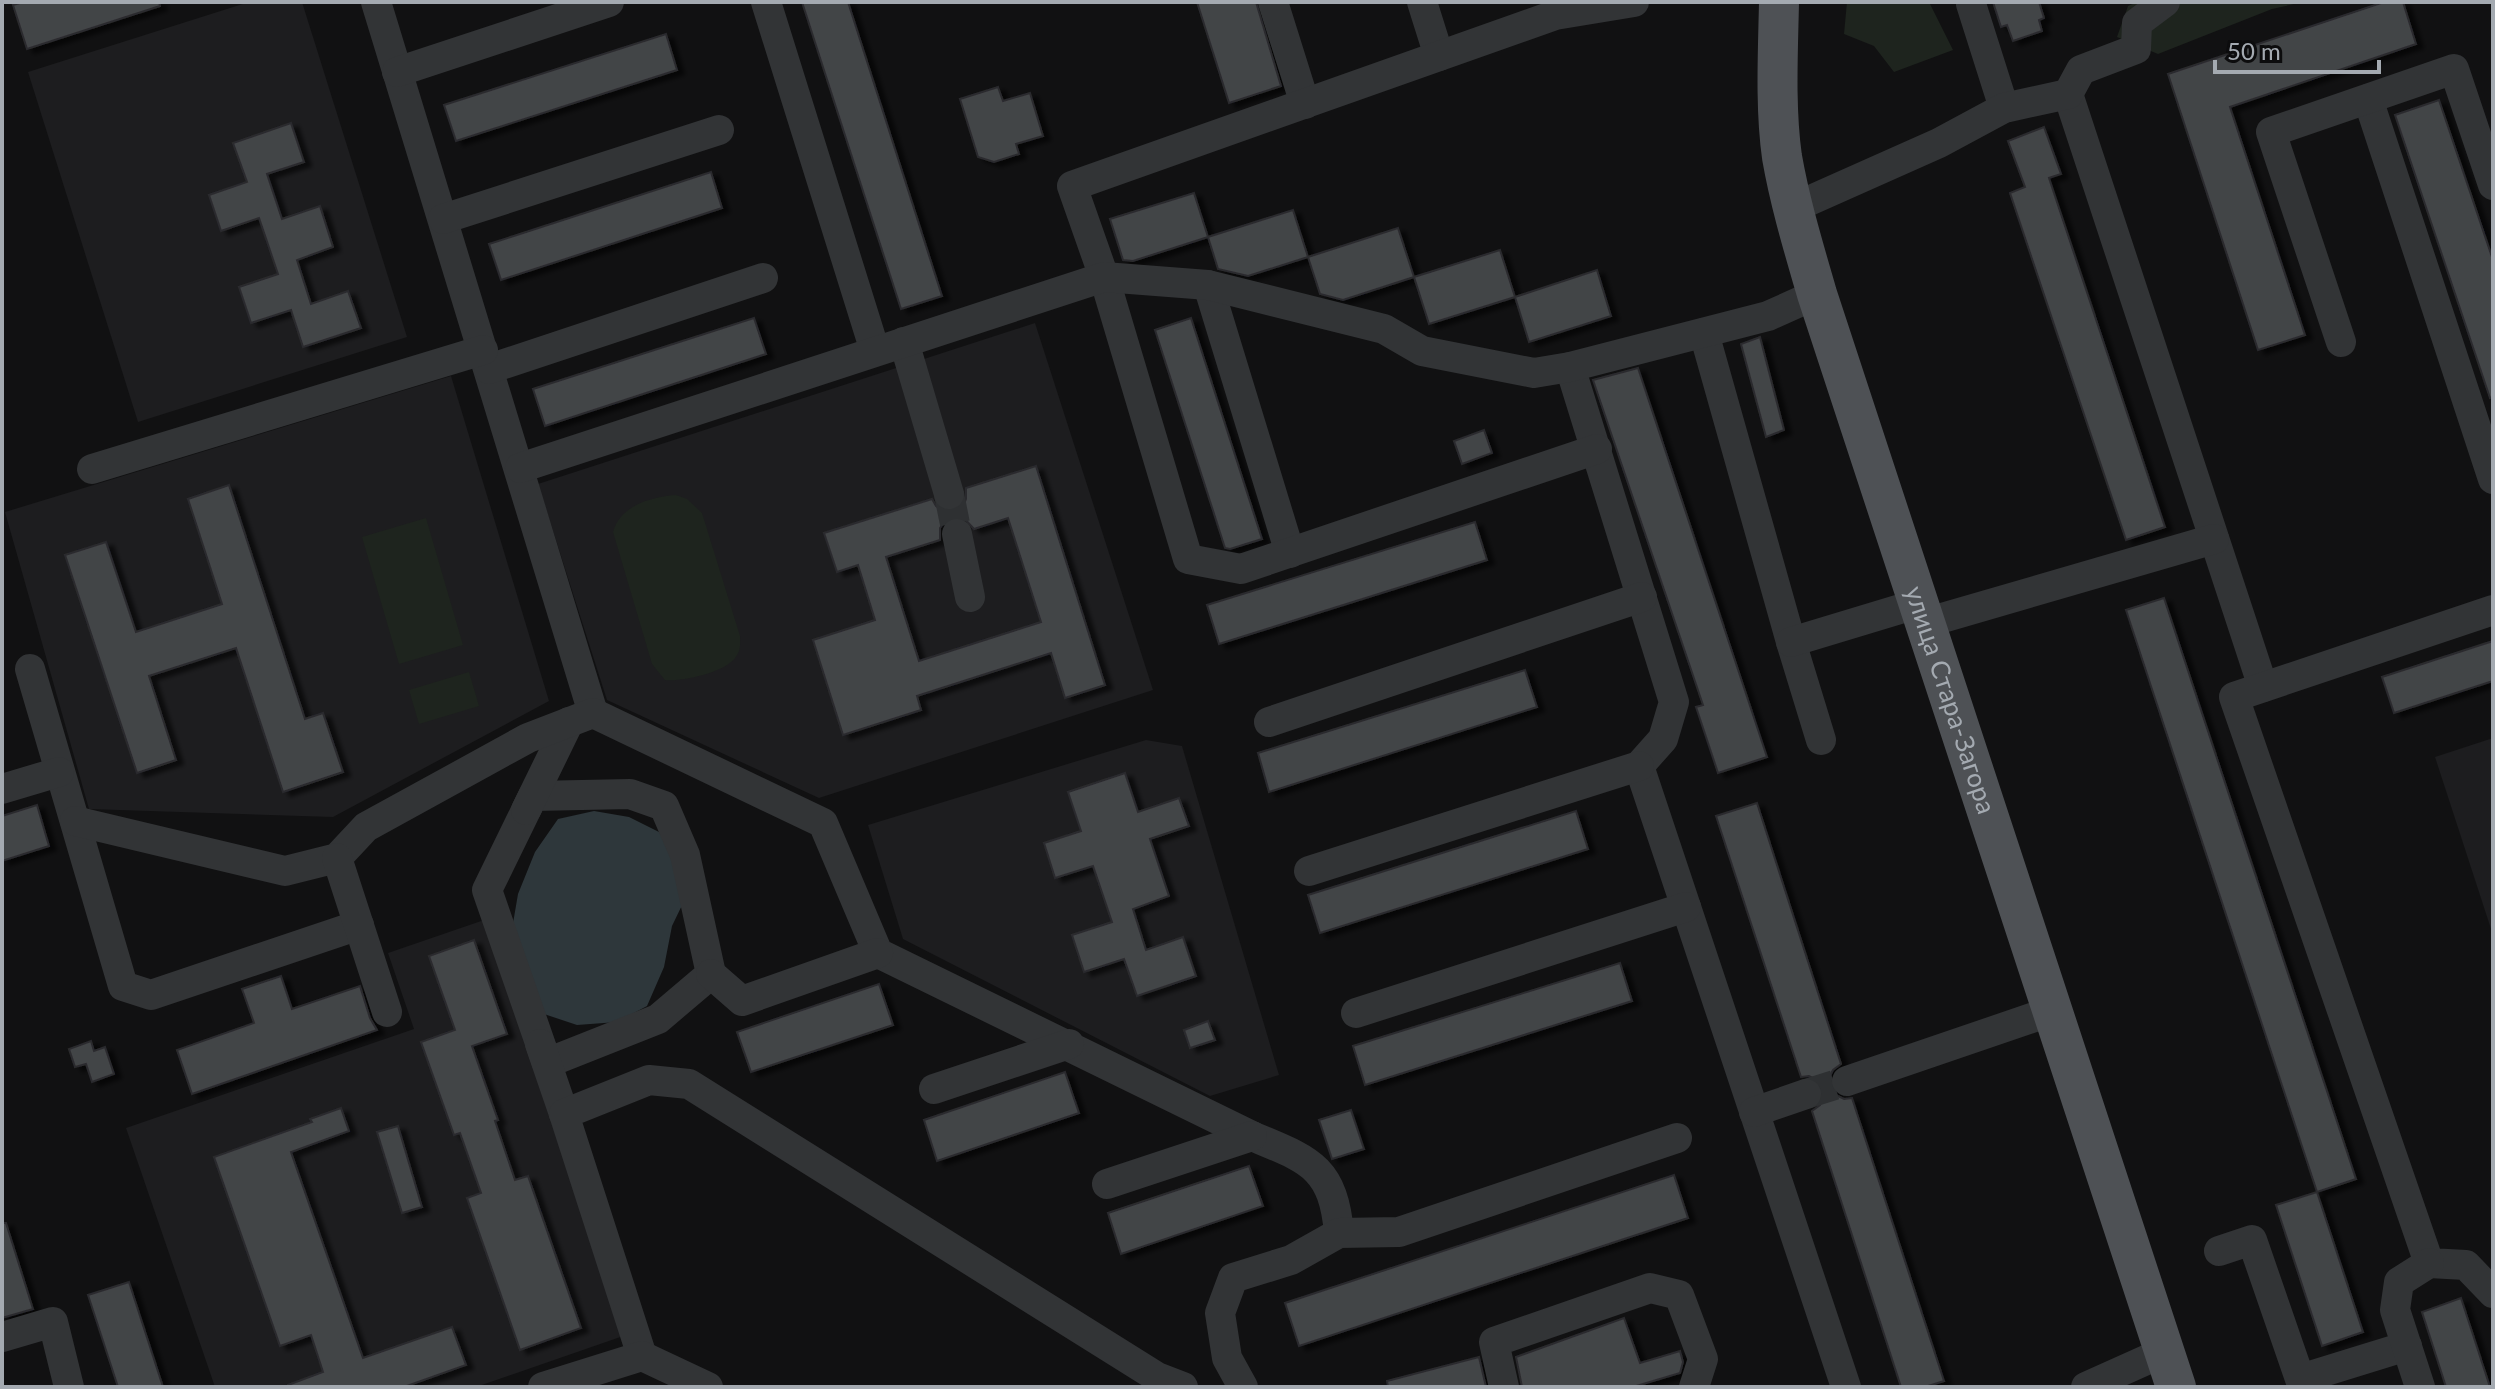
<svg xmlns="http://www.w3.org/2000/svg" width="2495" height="1389" font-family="Lato,sans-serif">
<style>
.built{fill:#1d1d1f}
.green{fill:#1e241e}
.water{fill:#2e373b}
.building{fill:#434447;stroke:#2b2b2e;stroke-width:2;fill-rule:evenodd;filter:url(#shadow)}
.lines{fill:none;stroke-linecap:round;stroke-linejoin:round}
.minor-tunnel{stroke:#2e3032;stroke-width:30;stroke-dasharray:30 15;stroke-linecap:butt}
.minor{stroke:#323436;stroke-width:30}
.major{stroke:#4e5155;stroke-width:40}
.labels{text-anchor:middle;stroke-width:7;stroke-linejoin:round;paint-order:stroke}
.street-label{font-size:26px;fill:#a4aab1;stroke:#0c0c0d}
</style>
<defs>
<filter id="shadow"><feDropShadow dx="7" dy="4" stdDeviation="2" flood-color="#0009"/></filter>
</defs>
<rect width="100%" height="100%" fill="#111112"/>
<g class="built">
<polygon points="249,2 302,2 407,337 138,422 28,72"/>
<polygon points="1035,323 1153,690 819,798 607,700 538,484"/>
<polygon points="451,376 549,701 333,817 89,809 5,512"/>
<polygon points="2493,738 2493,935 2435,757"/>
<polygon points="1146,740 1182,746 1279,1075 1210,1096 903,939 868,825"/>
<polygon points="487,919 629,1334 476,1387 215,1387 126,1128 414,1029 388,953"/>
</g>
<g class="green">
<polygon points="1847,2 1929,2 1953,50 1894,72 1874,46 1844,34"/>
<polygon points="2137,2 2303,2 2272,9 2158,54 2117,37 2128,6"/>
<path d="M 676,495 L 687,499 L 702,513 L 740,636 C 740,642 741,649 737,655 C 729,672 682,682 665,680 L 652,664 L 613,532 C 620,506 650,497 676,495 Z"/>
<polygon points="426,518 463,645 399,664 362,537"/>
<polygon points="469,672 479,706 419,724 409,690"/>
</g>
<polygon class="water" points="594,811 629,817 659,832 677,860 685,899 672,926 664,967 647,1006 617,1022 577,1025 541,1013 511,935 518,894 535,852 558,819"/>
<g class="building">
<polygon points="23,2 159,2 160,6 27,49 13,5"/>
<polygon points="802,2 848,2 942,296 901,309"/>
<polygon points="1197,2 1256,2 1281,86 1229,103"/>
<polygon points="1993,2 2039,2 2044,18 2039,20 2042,31 2013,41 2007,25 2001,27"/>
<polygon points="2384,2 2403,2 2416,44 2230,107 2305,335 2258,350 2168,74"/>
<polygon points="666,34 677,70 456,141 444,105"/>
<polygon points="998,87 1003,101 1030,93 1043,136 1016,144 1019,154 994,162 978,157 960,99"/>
<polygon points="2439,100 2493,260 2493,397 2490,398 2395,115"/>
<polygon points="291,123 304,162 267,174 282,219 320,206 333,247 297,260 311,304 348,291 361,328 303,347 291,310 251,323 239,287 278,274 259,218 221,231 209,195 247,182 233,143"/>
<polygon points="2044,127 2061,174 2049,178 2165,527 2126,540 2010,193 2025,187 2008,141"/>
<polygon points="711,172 722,208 501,280 489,244"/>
<polygon points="1194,193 1208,237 1133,261 1123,260 1110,219"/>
<polygon points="1293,210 1308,257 1248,276 1218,269 1208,237"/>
<polygon points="1398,228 1414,277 1343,300 1320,294 1308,257"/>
<polygon points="1500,250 1515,297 1429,324 1414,277"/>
<polygon points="1597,270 1611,316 1529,342 1515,297"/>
<polygon points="754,318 766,354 545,426 533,389"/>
<polygon points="1191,318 1262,539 1230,549 1225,548 1155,330"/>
<polygon points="1760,337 1784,430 1766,437 1741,344"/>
<polygon points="1638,368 1767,757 1718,773 1696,707 1703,705 1593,380"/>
<polygon points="1484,430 1492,453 1462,464 1454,441"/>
<path d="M 1036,466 L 1105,685 L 1065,698 L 1051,653 L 917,696 L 921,710 L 843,735 L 813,640 L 875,620 L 858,565 L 837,572 L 824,533 L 932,499 L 936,506 L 944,511 L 955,511 L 963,506 L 966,499 L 966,488 ZM 953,517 L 963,517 L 974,529 L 1008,518 L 1041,622 L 919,661 L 886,557 L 940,540 L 940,528 L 945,521 Z"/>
<polygon points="229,485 305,719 323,713 343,772 283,792 236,648 149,676 176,760 137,773 65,555 106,542 136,632 222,604 188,499"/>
<polygon points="1475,522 1487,560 1219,644 1207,605"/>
<polygon points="2164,598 2356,1179 2317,1192 2126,610"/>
<polygon points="2493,641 2493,681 2394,713 2382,677"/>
<polygon points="1525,670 1537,707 1269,792 1258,753"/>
<polygon points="1125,773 1138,812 1179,798 1189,826 1150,839 1169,896 1133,909 1146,950 1183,937 1196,976 1137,996 1124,959 1084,972 1072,935 1112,922 1093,866 1055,878 1044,843 1081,831 1068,792"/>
<polygon points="1757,803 1841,1064 1833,1070 1829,1078 1830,1086 1836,1095 1844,1099 1852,1098 1944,1381 1925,1387 1901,1387 1812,1111 1820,1105 1824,1097 1823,1089 1817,1080 1809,1076 1801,1077 1716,816"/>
<polygon points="37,805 49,846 2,861 2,816"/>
<polygon points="1576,811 1588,849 1320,933 1308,895"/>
<polygon points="474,940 507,1034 472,1046 498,1120 495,1121 515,1180 528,1176 581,1328 520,1350 467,1198 481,1193 460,1133 454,1135 421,1042 455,1030 429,956"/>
<polygon points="1620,963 1632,1001 1365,1085 1353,1046"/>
<polygon points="281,976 292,1009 360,986 370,1018 377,1030 192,1094 177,1050 254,1023 242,989"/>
<polygon points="879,984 893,1025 751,1072 737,1032"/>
<polygon points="1208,1021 1215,1040 1190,1048 1184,1030"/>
<polygon points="91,1041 94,1051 105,1047 114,1074 92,1082 86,1064 75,1067 69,1049"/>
<polygon points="1065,1072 1079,1113 937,1161 924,1120"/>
<polygon points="341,1108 349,1131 291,1152 363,1358 452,1327 466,1365 404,1387 288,1387 288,1385 323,1372 311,1335 280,1346 214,1157 312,1122 310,1119"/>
<polygon points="1351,1110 1364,1149 1332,1159 1319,1120"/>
<polygon points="398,1126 422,1207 402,1213 377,1132"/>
<polygon points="1249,1166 1263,1206 1121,1254 1108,1213"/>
<polygon points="1674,1175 1688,1218 1299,1346 1285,1303"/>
<polygon points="2317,1192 2363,1332 2322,1346 2276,1205"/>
<polygon points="2,1223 6,1223 33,1309 2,1318"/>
<polygon points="129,1282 163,1387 118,1387 88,1295"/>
<polygon points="2461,1298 2490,1387 2446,1387 2422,1312"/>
<polygon points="1624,1318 1640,1363 1680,1351 1683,1362 1680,1373 1633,1387 1522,1387 1516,1357"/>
<polygon points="1479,1357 1486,1387 1388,1387 1387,1381"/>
</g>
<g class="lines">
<g class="minor-tunnel">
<polyline points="949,494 957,534"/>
<polyline points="1806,1094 1847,1081"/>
</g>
<g class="minor">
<polyline points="376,2 593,713"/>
<polyline points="766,2 875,351"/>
<polyline points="1273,2 1305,104"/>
<polyline points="1422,2 1439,56"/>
<polyline points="1971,4 2004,108"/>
<polyline points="397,72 609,2"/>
<polyline points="2068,94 2263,687"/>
<polyline points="2368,99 2493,479"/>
<polyline points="1793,208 1939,143 2004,108 2068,94 2081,70 2136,49 2137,23 2165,2"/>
<polyline points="443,219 719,130"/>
<polyline points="1208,285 1290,553"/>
<polyline points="1704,333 1791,642 1821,740"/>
<polyline points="904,342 949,494"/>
<polyline points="2341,342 2271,132 2454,69 2493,185"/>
<polyline points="1570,367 1674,702 1663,739 1639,766 1846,1387"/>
<polyline points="489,369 763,278"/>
<polyline points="1597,449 1241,569 1188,559 1104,277 1072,186 1555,15 1634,2"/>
<polyline points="520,468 1104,277 1208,285 1384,329 1422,351 1534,373 1570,367 1768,316 1817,294"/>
<polyline points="92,469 483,350"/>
<polyline points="957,534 970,597"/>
<polyline points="2493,610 2234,697 2429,1263 2466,1265 2493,1293"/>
<polyline points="1925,623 2214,539"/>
<polyline points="1791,642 1920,603"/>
<polyline points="30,669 123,986 151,995 359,925"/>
<polyline points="1269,722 1642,597"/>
<polyline points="2,789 59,772"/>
<polygon points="630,794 664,806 685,855 711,974 658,1019 547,1063 487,890 533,796"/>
<polyline points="526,810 569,722"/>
<path d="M 75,821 L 285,871 L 337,858 L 366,827 L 528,738 L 593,713 L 823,823 L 878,953 L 1252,1136 C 1309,1160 1333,1166 1339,1233"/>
<polyline points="337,858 387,1012"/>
<polyline points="1309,871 1639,766"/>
<polyline points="711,974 742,1001 878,953"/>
<polyline points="1356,1013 1686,907"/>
<polyline points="540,1044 564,1114"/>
<polyline points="1847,1081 2052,1011"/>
<polyline points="934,1089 1069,1044"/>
<polyline points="1754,1112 1806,1094"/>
<polyline points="1107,1184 1252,1136"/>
<polyline points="2219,1251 2252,1240 2300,1379 2407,1346"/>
<polyline points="2,1337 53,1322 69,1387"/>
<polyline points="642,1356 564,1114 649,1080 689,1084 1157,1377 1183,1387"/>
<polyline points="543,1387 642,1356 708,1387"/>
<polyline points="1243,1387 1227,1358 1220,1313 1233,1278 1291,1260 1339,1233 1399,1232 1677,1138"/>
<polyline points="1504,1387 1494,1342 1650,1288 1679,1295 1703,1359 1694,1387"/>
<polyline points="2086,1387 2164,1352"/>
<polyline points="2420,1387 2395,1310 2399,1282 2429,1263"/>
</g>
<path class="major" id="s1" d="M 1779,2 C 1778,51 1775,108 1782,157 C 1790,203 1804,249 1817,294 L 2176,1387"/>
</g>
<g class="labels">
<g class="street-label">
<text dy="9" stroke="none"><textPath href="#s1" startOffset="724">улица Стара-Загора</textPath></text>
</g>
</g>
<rect width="2495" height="1389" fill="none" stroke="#a4aab1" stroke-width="8"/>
<path d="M2215 60v12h164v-12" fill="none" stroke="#a4aab1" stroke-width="4"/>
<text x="2227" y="60" font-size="24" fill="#a4aab1" stroke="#0c0c0d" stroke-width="6" paint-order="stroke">50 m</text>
</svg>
